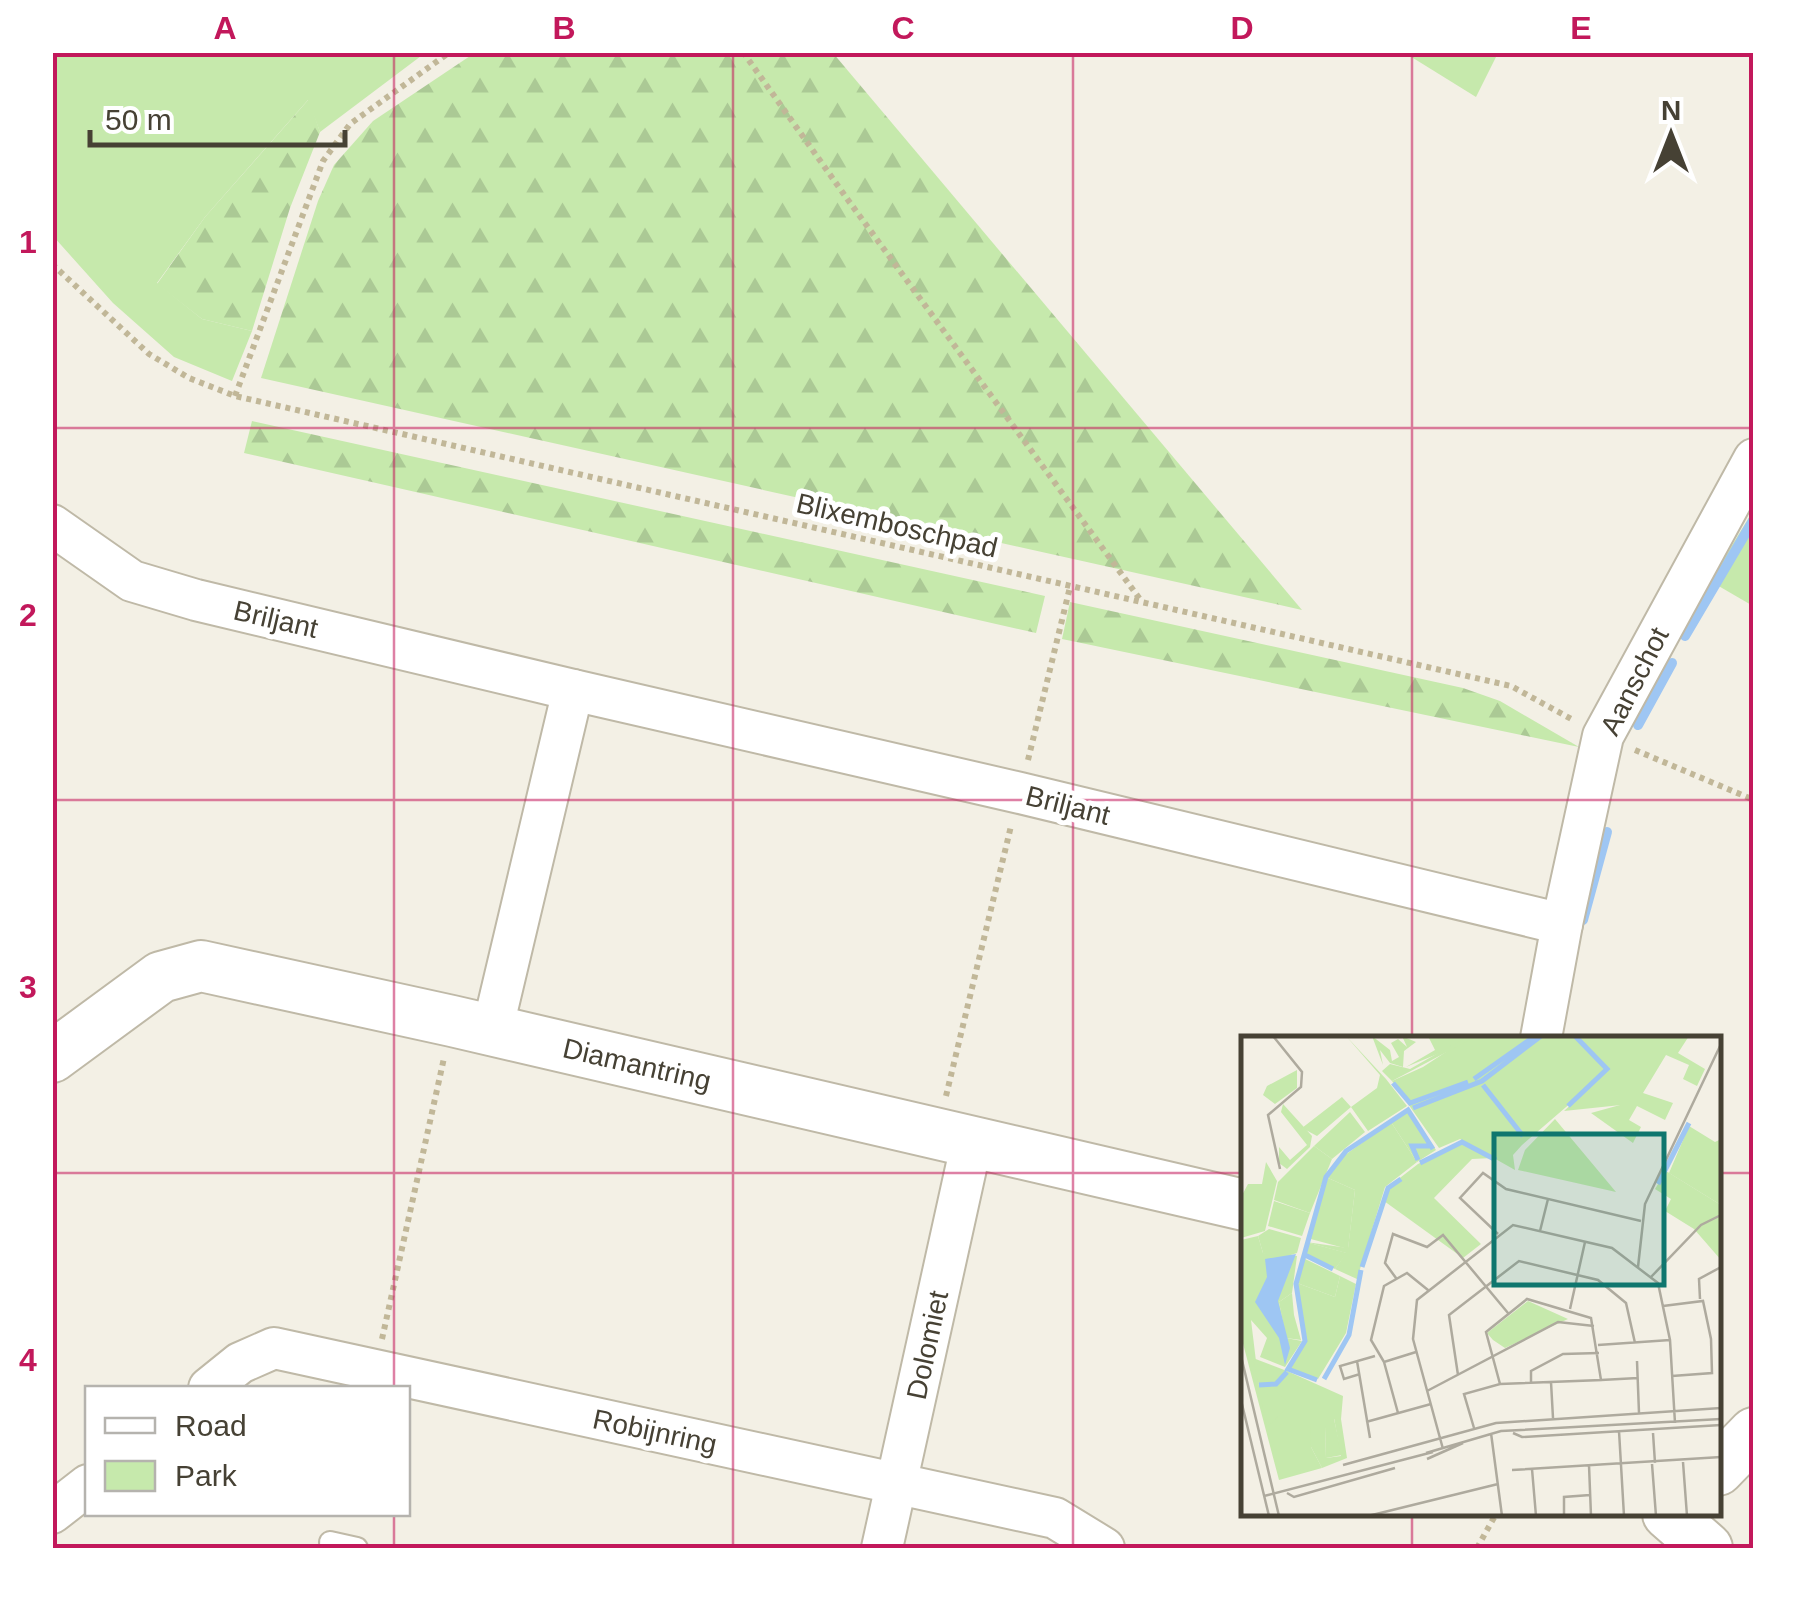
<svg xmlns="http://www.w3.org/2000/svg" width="1806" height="1601" font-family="Helvetica,sans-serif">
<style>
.green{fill:#c6e9ac}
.forest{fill:url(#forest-firs)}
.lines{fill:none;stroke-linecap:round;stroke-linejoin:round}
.stream{stroke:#9ec6f3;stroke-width:10}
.service-casing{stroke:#bfb9a7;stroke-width:24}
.minor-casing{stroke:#bfb9a7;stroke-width:44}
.tertiary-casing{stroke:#bfb9a7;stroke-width:54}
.path{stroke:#c1b798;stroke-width:6;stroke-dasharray:5 5;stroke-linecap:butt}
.service{stroke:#fff;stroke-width:20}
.minor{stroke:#fff;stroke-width:40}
.tertiary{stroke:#fff;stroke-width:50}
.grid{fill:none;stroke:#c2185b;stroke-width:2.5;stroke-opacity:0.55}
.labels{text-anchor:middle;stroke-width:10;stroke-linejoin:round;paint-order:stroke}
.street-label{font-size:28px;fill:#464134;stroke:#fff}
.inset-river{fill:none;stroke:#9ec6f3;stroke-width:5}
.inset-road{fill:none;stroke:#aeaa9e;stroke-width:2.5}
.view{fill:#0f766e;fill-opacity:0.15;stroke:#0f766e;stroke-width:5}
.inset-edge{fill:none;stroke:#464134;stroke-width:5}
.neatline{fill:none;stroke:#c2185b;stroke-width:4}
.grid-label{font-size:32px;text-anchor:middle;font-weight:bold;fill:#c2185b}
</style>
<defs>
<pattern id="forest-firs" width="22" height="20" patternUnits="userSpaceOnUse" patternTransform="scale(2.5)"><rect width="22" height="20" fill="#c6e9ac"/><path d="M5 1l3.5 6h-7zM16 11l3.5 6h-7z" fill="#abc995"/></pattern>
</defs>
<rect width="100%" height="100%" fill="#f3f0e5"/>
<g class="green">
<polygon points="52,53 425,53 320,132 308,100 205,217 157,283 202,319 252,331 232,381 174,357 113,303 53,236"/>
<polygon points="1405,53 1498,53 1476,97"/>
<polygon points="1753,511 1753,606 1710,581"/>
</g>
<g class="forest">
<polygon points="476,52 833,53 1302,610 261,378 318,201 334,165 373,121"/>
<polygon points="309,99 320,132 290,208 252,331 202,319 157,284 205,217"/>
<polygon points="252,421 1045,596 1036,633 244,453"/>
<polygon points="1070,602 1463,688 1500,701 1579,747 1062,639"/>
</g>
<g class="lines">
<g class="stream">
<polyline points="1685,636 1754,519"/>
<polyline points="1638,725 1672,663"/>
<polyline points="1583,920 1607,832"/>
</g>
<defs>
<polyline id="service" points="330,1542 357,1548"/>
<g id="minor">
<polyline points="52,525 132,581 196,600 573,690 1020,793 1562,924"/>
<polyline points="492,1031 573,690"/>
<polyline points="1541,1038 1562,924 1603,736 1754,459"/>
<polyline points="209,1388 240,1363 274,1348 1055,1518 1104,1548"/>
<polyline points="52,1513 88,1485"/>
<polyline points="882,1548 972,1141"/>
</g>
<g id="tertiary">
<polyline points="52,1057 161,977 201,966 452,1021 1244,1205"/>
<polyline points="1718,1470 1754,1433"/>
<polyline points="1668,1514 1707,1548"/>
</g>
</defs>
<use href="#service" class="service-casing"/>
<use href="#minor" class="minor-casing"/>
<use href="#tertiary" class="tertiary-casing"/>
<g class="path">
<polyline points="743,52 848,200 1142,602"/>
<polyline points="52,264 149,354 189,378 235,396 1511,686 1575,721"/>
<polyline points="235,396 323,161 350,124 450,52"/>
<polyline points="1635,750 1754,800"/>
<polyline points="1028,760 1070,587"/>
<polyline points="946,1096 1011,826"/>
<polyline points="382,1339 444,1058"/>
<polyline points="1477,1548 1496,1514"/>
</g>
<use href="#service" class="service"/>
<use href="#minor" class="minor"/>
<use href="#tertiary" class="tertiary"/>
</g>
<path class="grid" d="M 394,52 L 394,1388M 733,52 L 733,1548M 1073,52 L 1073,1548M 1412,52 L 1412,1038M 52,428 L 1754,428M 52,800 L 1754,800M 52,1173 L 1244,1173M 1718,1173 L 1754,1173M 394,1514 L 394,1548M 1412,1514 L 1412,1548"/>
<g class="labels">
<g class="street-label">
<text transform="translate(897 525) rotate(13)" y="10">Blixemboschpad</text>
<text transform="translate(276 619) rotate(13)" y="10">Briljant</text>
<text transform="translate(1634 681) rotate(-63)" y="10">Aanschot</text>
<text transform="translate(1068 805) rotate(14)" y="10">Briljant</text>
<text transform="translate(637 1064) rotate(13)" y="10">Diamantring</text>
<text transform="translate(927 1345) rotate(-78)" y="10">Dolomiet</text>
<text transform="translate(655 1431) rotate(12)" y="10">Robijnring</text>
</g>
</g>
<g transform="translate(1241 1036)">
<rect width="480" height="480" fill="#f3f0e5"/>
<path d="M 131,0 L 149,14 L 151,25 L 158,21 L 150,7 L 157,3 L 166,11 L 161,0 L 175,6 L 163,15 L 162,31 L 149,27 L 139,14 L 142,29 ZM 194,0 L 227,0 L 218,8 L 234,0 L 448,0 L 437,17 L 464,33 L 456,50 L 442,43 L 448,29 L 425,19 L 402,57 L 432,67 L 424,84 L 396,70 L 388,84 L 400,91 L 392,107 L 350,77 L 379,69 L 346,53 L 281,109 L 272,119 L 274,134 L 219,103 L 198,112 L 151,45 L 182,31 L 211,12 L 165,31 L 194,14 L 188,2 ZM 56,34 L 56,52 L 34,68 L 22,59 L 26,50 ZM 101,61 L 110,71 L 76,100 L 61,92 ZM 168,73 L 195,114 L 176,126 L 150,86 ZM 73,110 L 91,123 L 69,177 L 33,164 L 37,146 ZM 425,135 L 480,169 L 480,224 L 453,193 L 424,175 L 430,163 L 414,153 ZM 87,142 L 114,154 L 107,213 L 66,202 ZM 17,200 L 22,217 L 56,220 L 51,257 L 38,266 L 45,302 L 61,305 L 44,331 L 19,321 L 26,302 L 10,284 L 18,350 L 36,347 L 46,335 L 102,360 L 100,383 L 93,383 L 101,419 L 85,422 L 84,391 L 70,411 L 81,432 L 38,444 L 0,300 L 0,204 ZM 65,206 L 106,217 L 94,233 L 62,218 ZM 60,221 L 99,240 L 94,261 L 56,247 ZM 287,265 L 327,283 L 264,312 L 252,304 L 246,297 Z" fill="#c6e9ac"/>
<path d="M 105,0 L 145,43 L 166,70 L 127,95 L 110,71 L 136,52 L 139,39 ZM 227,0 L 236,0 L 151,45 L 141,35 L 149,28 L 169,33 ZM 347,53 L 380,55 L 380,69 L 323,75 ZM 42,68 L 71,100 L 69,111 L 46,133 L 38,127 L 38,111 L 49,124 L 66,109 L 40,76 ZM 109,76 L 124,96 L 91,123 L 73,110 ZM 314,83 L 375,156 L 277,134 L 284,114 ZM 150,86 L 176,126 L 144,151 L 116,243 L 94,233 L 105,217 L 65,206 L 107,212 L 114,154 L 87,142 L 97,124 ZM 221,106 L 252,122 L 231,123 L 193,162 L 240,208 L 222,222 L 143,165 L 151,148 L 177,128 ZM 25,126 L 36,145 L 24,195 L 0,202 L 0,161 L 7,148 L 21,148 ZM 33,165 L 69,177 L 61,200 L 27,190 ZM 28,193 L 60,202 L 56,217 L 37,223 L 22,217 L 17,200 ZM 99,240 L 115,248 L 105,297 L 77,343 L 48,333 L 64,306 L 56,247 L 94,261 ZM 51,257 L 53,279 L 60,304 L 45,302 L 38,266 ZM 12,322 L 46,335 L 36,347 L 18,350 ZM 32,351 L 49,369 L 26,391 L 20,363 ZM 93,382 L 100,383 L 106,422 L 81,432 L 70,411 L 69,390 L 84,390 L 85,422 L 100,420 Z" fill="#c6e9ac"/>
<path d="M 448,90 L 474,106 L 480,103 L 480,169 L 428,137 Z" fill="#c6e9ac"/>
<path d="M 55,218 L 37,265 L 49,312 L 44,329 L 38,302 L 14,266 L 26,241 L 24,223 Z" fill="#9ec6f3"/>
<path class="inset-river" d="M 233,43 L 294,0M 152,47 L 169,67 L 227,46M 242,49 L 282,100M 327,70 L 366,33 L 334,0M 172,72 L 241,45 L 300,0M 177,124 L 171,110 L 190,110M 179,127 L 221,106 L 255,124M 417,148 L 448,87M 62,218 L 92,233M 121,231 L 147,152 L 160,143M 83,343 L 108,299 L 120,234M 76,344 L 47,333 L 64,305 L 55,248 L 85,141 L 105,115 L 167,74 L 192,113M 18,349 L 35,348 L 46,336"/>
<path class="inset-road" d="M 32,0 L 61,36 L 60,51 L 27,79 L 39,133M 299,195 L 307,163M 257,198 L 219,162 L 242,137 L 265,153 L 400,185M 397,231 L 404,168 L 480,8M 410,241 L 460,189 L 480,179M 155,242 L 144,227 L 152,198 L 186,211 L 202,199 L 267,277M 459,263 L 458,243 L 480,231M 422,270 L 462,265 L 470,303 L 471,337 L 431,340M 329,273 L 344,206M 357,309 L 429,304M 175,316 L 143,326 L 130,304 L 143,250 L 166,237 L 187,254M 0,320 L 38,480M 116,325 L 129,402M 396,325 L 398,377M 143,326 L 157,377M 119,338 L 103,343 L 99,330 L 134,320M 217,339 L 208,279 L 278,225 L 357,244 L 385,267 L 394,307M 360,344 L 397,342M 290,346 L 290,335 L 322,318 L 358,317M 310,346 L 312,382M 186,355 L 317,286 L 353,290M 0,364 L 28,480M 125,386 L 190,368M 233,392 L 223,358 L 259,348 L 360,344 L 350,282 L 286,263 L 245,296 L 259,348M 378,395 L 383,480M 250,397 L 261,480M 272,397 L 281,401 L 480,389M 412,397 L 414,427M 202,413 L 172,303 L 176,264 L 272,189 L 371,212 L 417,247 L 429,304 L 434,387M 185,417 L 260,395 L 480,383M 186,423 L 222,407M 442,426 L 446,480M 411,428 L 415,480M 102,429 L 255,387 L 480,372M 348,429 L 350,480M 291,433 L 295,480M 271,434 L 480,421M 46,457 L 53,461 L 154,432M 23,460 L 192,416M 127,480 L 257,448M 323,480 L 323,461 L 349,459"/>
<path class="view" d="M 253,98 L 423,98 L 423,249 L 253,249 Z"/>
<rect width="480" height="480" class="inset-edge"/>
</g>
<rect width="1806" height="1601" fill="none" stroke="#ffffff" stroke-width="110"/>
<rect x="85" y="1386" width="325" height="130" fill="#ffffff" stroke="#b5b3ae" stroke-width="2.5"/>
<rect x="105" y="1418" width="50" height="15" fill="#ffffff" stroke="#b5b3ae" stroke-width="2.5"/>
<text x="175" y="1436" font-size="30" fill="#464134">Road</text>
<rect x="105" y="1461" width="50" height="30" fill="#c6e9ac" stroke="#b5b3ae" stroke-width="2.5"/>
<text x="175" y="1486" font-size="30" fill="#464134">Park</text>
<g transform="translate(1671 135)" stroke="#ffffff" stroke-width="8" paint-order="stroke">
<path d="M0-8L18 38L0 25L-18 38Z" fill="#464134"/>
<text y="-15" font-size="28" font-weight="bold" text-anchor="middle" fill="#464134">N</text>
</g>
<path d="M90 130v15h255v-15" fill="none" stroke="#464134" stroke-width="5"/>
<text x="105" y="130" font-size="30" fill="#464134" stroke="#ffffff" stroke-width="8" paint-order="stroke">50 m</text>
<rect x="55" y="55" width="1696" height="1491" class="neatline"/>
<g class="grid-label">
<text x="225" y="39">A</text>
<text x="564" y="39">B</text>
<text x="903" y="39">C</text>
<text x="1242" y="39">D</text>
<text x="1581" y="39">E</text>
<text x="28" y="253">1</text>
<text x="28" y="626">2</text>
<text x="28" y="998">3</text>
<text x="28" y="1371">4</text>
</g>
</svg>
